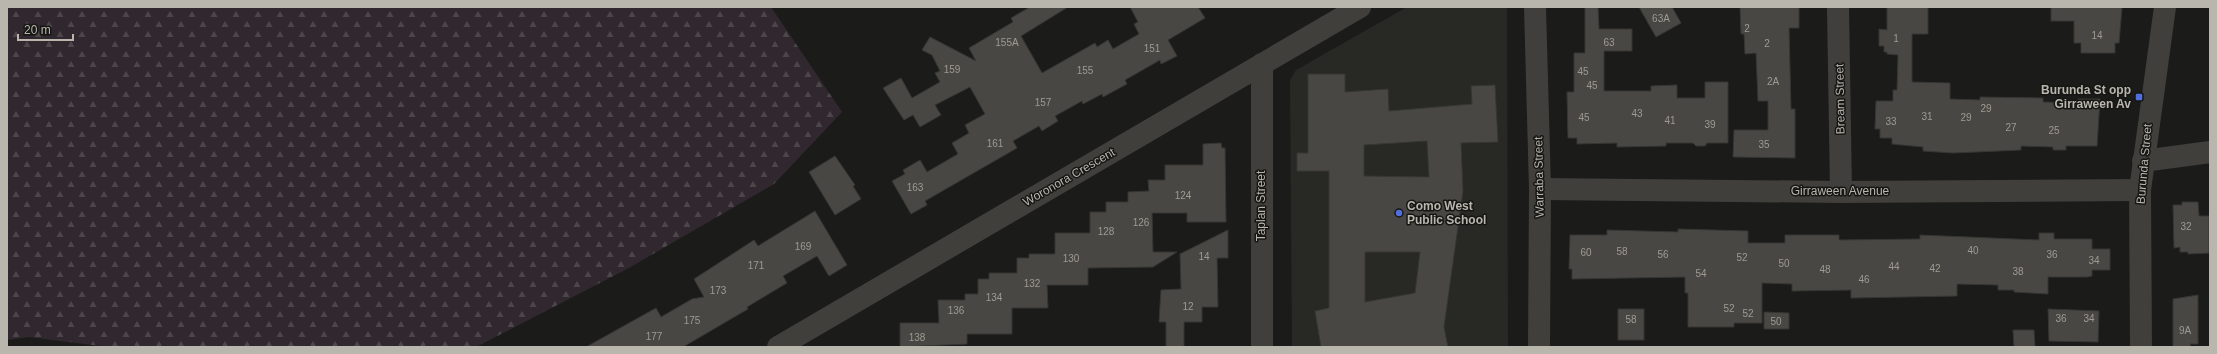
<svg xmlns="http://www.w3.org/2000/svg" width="2217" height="354" font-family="Helvetica,sans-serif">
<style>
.built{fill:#282825}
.forest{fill:url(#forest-firs)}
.building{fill:#484743;stroke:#363734;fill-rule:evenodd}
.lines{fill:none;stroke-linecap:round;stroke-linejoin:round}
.minor{stroke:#403f3b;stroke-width:22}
.poi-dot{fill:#506fdd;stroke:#161614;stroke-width:1.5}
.labels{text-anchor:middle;stroke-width:3;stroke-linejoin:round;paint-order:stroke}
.number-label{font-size:10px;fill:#9d9b92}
.poi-label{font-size:12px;font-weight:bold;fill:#b9b7ad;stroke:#161614;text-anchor:end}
.street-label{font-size:12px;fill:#b9b7ad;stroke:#161614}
</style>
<defs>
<pattern id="forest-firs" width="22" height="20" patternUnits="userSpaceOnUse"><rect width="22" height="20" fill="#30282e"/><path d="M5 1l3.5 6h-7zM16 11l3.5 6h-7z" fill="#4c454a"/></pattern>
</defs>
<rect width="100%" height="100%" fill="#1b1b19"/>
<polygon class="built" points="1407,7 1507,7 1508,347 1292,347 1290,80 1296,70"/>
<polygon class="forest" points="7,7 771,7 842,112 774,184 627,269 476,347 108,347 29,337 7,340"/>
<g class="building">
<polygon points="1030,7 1068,7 1021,36 1042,73 1095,43 1097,47 1108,40 1113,49 1139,34 1134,24 1138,22 1130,7 1198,7 1205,18 1168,40 1177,56 1161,64 1160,60 1125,80 1127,84 1103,97 1102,94 1083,104 1082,101 1055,116 1058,121 1042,131 1039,126 1013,141 1017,148 925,201 927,205 911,214 892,181 905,174 903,170 920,160 927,172 958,154 952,143 969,133 965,125 985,114 970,87 935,105 941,115 920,127 913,115 904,120 883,88 901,78 912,98 940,82 935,73 940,71 932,55 922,50 930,37 976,61 969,48 1013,22 1011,18"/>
<polygon points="1585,7 1598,7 1599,29 1632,29 1632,51 1604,51 1604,91 1651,91 1651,86 1677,85 1677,98 1705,98 1705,82 1728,82 1728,143 1707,143 1705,146 1696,146 1693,143 1666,143 1666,146 1617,147 1617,143 1577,144 1577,138 1568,138 1567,92 1574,92 1574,53 1585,53"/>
<polygon points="1639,7 1672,7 1681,23 1656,37"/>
<polygon points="1740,7 1799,7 1799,28 1789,28 1791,109 1795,109 1795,158 1733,157 1734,130 1768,130 1768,101 1758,101 1756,53 1745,54 1744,34 1741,34"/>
<polygon points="1887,7 1928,7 1928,34 1912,34 1912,82 1950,83 1950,99 1980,100 1980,97 2043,98 2043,102 2078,103 2078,99 2100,99 2097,146 2066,146 2066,150 2053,150 2053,147 2021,146 2021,150 1953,153 1923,151 1923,147 1892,144 1892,138 1880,138 1880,129 1875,129 1876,101 1893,101 1893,90 1897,90 1898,55 1887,54 1887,52 1884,52 1884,46 1879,46 1879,29 1887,30"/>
<polygon points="2051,7 2122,7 2119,43 2115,43 2115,53 2081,53 2081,43 2074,43 2074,21 2051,21"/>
<path d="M 1308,74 L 1345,74 L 1345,92 L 1388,89 L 1389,111 L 1472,104 L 1471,86 L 1495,85 L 1498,142 L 1461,143 L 1463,191 L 1444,327 L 1448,347 L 1321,347 L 1315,311 L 1329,308 L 1329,171 L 1297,171 L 1297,153 L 1308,153 ZM 1427,141 L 1429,177 L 1364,176 L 1364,145 ZM 1365,252 L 1420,252 L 1415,293 L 1365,302 Z"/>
<polygon points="1221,143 1222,148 1225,148 1226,222 1187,222 1187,213 1152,213 1153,252 1177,252 1153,267 1088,268 1088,285 1047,285 1048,308 1012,308 1012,334 967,334 967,344 900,347 900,323 939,323 938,300 965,300 965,294 978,294 978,279 989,279 989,273 1017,273 1017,258 1029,258 1029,254 1055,254 1055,233 1090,233 1090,212 1106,212 1106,202 1128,202 1128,192 1149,191 1148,180 1165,180 1165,165 1203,165 1203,144"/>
<polygon points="835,156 855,185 853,186 861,199 835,215 809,172"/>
<polygon points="2182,202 2198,202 2199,216 2209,216 2209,253 2188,254 2188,252 2180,252 2180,247 2174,248 2173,205 2182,205"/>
<polygon points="815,211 847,265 829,276 817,256 783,276 787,283 747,307 748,309 683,347 586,347 656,308 661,317 692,299 704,297 694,279 754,240 758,246"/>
<polygon points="1678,229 1748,231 1748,243 1785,243 1785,235 1839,235 1839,240 1920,239 1920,235 2039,240 2039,233 2054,233 2054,239 2092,239 2092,249 2110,249 2110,270 2092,270 2092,276 2087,277 2048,277 2048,294 2014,292 2014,290 1998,290 1998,285 1957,284 1957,296 1851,298 1851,290 1792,291 1792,284 1762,283 1762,323 1734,323 1734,327 1688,327 1688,293 1685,293 1685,277 1572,279 1572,269 1569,269 1570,235 1607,235 1607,230 1678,232"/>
<polygon points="1228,230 1228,258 1217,258 1218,307 1202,307 1202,322 1184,322 1184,347 1166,347 1166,322 1159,322 1161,290 1181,289 1180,254"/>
<polygon points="2198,295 2198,344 2190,344 2191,347 2173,347 2173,299"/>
<rect x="1618" y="309" width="26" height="31"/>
<polygon points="2048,309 2099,311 2098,342 2049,341"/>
<polygon points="1764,312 1789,313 1789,329 1764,329"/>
<polygon points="2013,330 2034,330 2035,347 2014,347"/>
</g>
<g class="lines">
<g class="minor">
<polyline points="1535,7 1540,189 1539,347"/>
<polyline points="1838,7 1841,192"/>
<polyline points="1262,64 1262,347"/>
<polyline points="2143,161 2210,152"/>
<polyline points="1540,189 1841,192 2140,190"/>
<polyline points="778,347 1360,7"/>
<polyline points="2141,347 2140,190 2165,7"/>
</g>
</g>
<g class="poi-dot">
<rect x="2135" y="93" width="8" height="8" rx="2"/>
<circle cx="1399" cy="213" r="4"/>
</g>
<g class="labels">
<g class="number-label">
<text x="1661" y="22">63A</text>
<text x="1747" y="32">2</text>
<text x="2097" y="39">14</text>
<text x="1896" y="42">1</text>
<text x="1007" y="46">155A</text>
<text x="1609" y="46">63</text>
<text x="1767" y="47">2</text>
<text x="1152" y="52">151</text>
<text x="952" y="73">159</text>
<text x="1085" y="74">155</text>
<text x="1583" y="75">45</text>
<text x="1773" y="85">2A</text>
<text x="1592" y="89">45</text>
<text x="1043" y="106">157</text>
<text x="1986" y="112">29</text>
<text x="1637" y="117">43</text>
<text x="1927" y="120">31</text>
<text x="1584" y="121">45</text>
<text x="1966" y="121">29</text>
<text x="1670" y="124">41</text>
<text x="1891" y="125">33</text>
<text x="1710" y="128">39</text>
<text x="2011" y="131">27</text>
<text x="2054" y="134">25</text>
<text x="995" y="147">161</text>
<text x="1764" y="148">35</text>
<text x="915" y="191">163</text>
<text x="1183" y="199">124</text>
<text x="1141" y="226">126</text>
<text x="2186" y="230">32</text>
<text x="1106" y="235">128</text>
<text x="803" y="250">169</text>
<text x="1973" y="254">40</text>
<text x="1622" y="255">58</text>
<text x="1586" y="256">60</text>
<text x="1663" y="258">56</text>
<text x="2052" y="258">36</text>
<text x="1204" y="260">14</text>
<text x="1742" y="261">52</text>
<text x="1071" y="262">130</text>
<text x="2094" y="264">34</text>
<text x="1784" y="267">50</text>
<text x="756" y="269">171</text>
<text x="1894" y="270">44</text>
<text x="1935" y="272">42</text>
<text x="1825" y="273">48</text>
<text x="2018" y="275">38</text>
<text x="1701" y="277">54</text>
<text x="1864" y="283">46</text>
<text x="1032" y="287">132</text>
<text x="718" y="294">173</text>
<text x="994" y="301">134</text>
<text x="1188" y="310">12</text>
<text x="1729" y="312">52</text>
<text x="956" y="314">136</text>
<text x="1748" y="317">52</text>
<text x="2061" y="322">36</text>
<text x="2089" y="322">34</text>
<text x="1631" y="323">58</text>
<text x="692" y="324">175</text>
<text x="1776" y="325">50</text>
<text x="2185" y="334">9A</text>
<text x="654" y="340">177</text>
<text x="917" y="341">138</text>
</g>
<g class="poi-label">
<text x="2131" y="94">Burunda St opp<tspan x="2131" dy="14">Girraween Av</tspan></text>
<text x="1407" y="210" text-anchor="start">Como West<tspan x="1407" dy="14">Public School</tspan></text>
</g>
<g class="street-label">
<text transform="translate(1840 99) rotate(-91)" y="4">Bream Street</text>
<text transform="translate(2144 164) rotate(-85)" y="4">Burunda Street</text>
<text transform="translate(1069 177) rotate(-30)" y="4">Woronora Crescent</text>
<text transform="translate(1539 177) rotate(-91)" y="4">Warraba Street</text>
<text x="1840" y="195">Girraween Avenue</text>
<text transform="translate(1261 206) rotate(-90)" y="4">Taplan Street</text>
</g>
</g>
<rect width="2217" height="354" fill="none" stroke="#b9b7ad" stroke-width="16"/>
<path d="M18 34v6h55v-6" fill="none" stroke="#b9b7ad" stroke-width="2"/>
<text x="24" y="34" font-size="12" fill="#b9b7ad" stroke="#161614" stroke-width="3" paint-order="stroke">20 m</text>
</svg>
